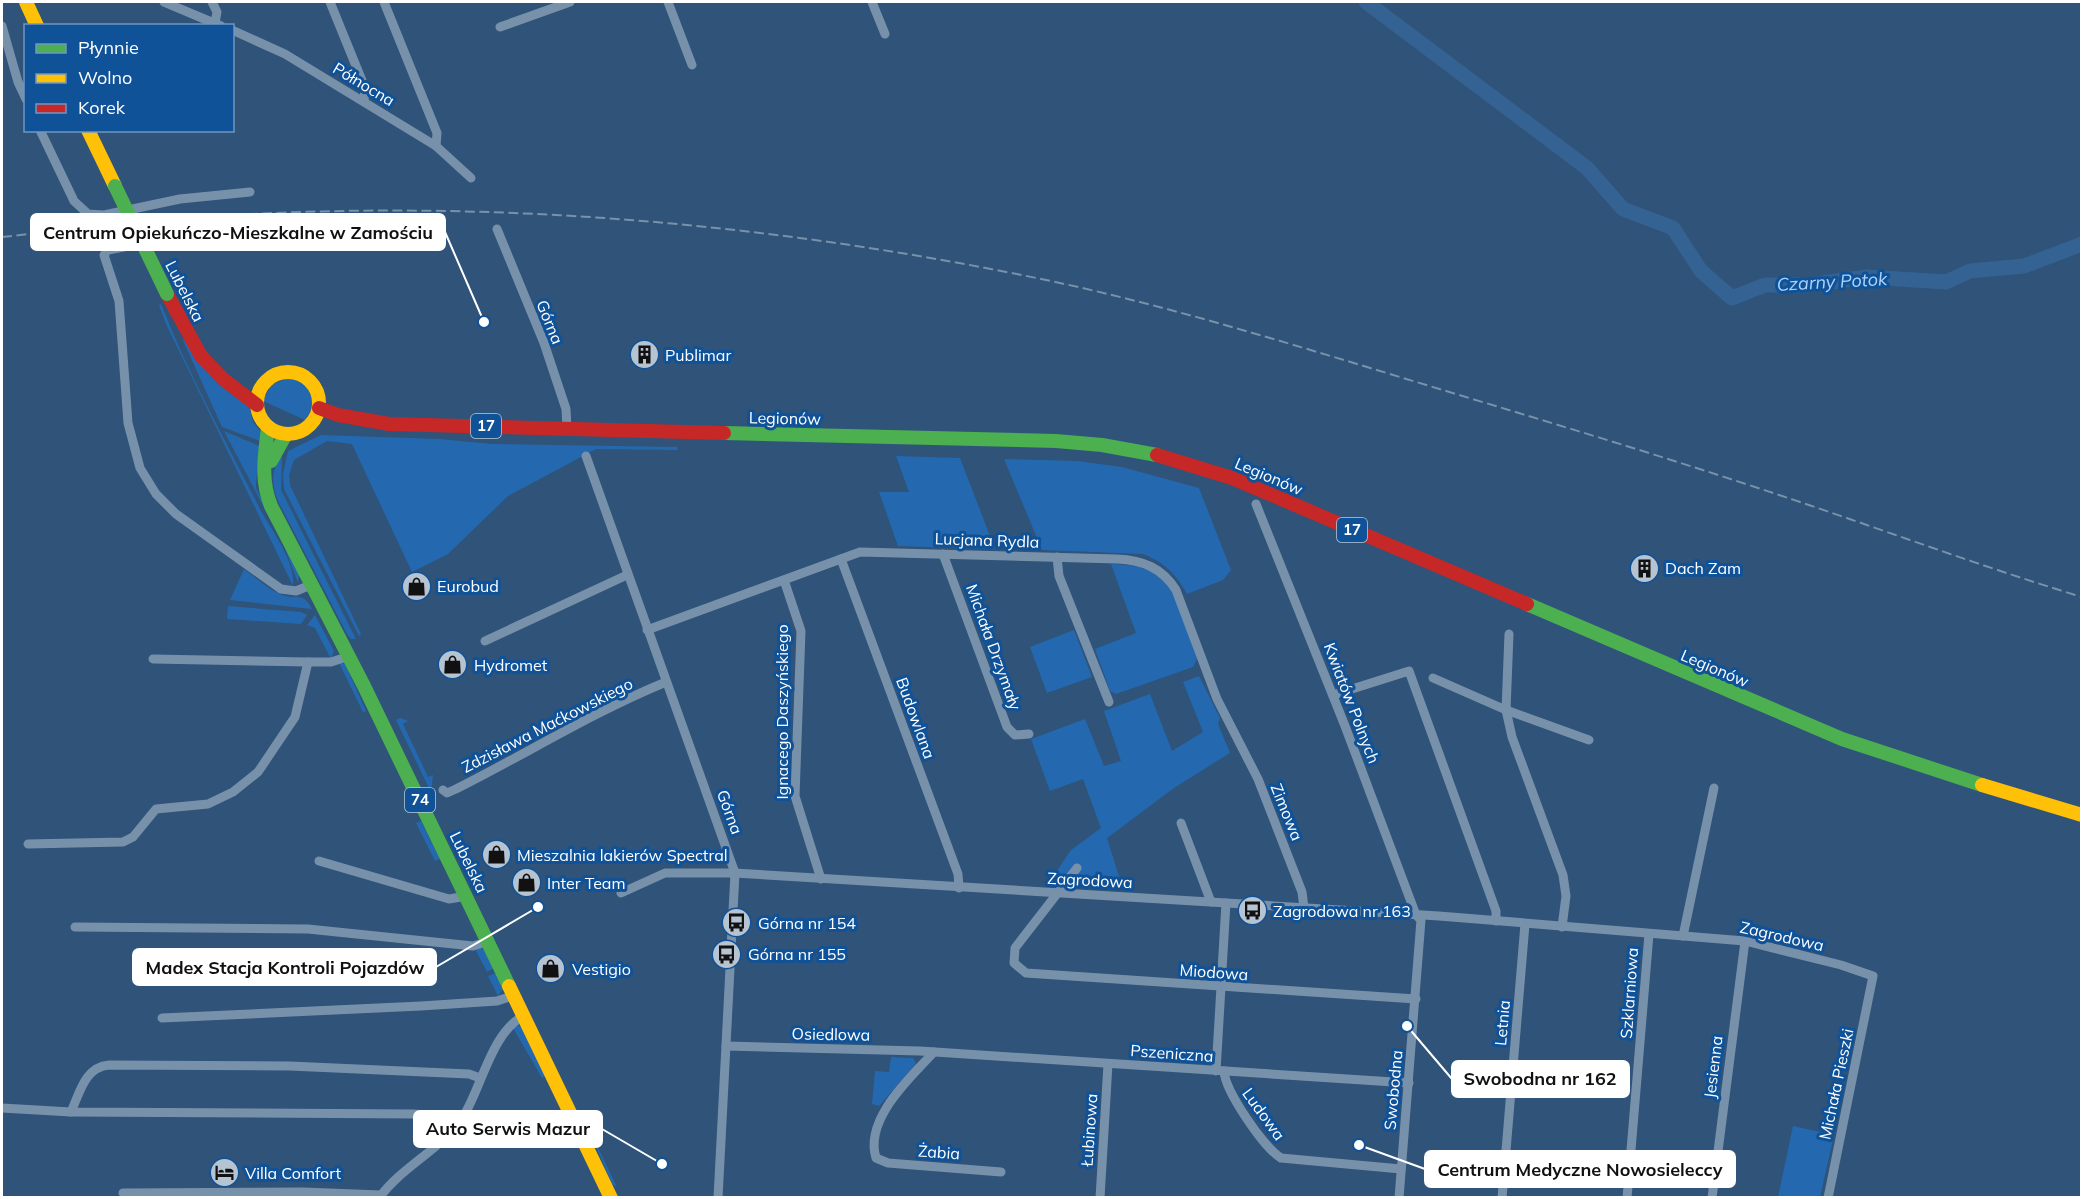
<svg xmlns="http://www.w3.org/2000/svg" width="2083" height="1199" font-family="Mulish,sans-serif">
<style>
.green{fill:#2469af}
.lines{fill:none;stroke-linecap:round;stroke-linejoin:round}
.river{stroke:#346293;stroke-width:15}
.street{stroke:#7891ab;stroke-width:9}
.fast{stroke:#4caf50;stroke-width:14}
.slow{stroke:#ffc107;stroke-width:14}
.jam{stroke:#c62828;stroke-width:14}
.rail{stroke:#7a91aa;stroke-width:2;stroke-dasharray:10 4.5;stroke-linecap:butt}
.fast-bridge{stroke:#4caf50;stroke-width:14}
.labels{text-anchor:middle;stroke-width:6;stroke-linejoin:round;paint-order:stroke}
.shield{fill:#105298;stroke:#b7cbe0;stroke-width:1.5}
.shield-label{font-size:15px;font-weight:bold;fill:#fff}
.street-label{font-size:16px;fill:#fff;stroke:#105298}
.poi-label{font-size:16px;fill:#fff;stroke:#105298;text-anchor:start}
.water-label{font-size:18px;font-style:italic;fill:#add4fb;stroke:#105298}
.leader{fill:none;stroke:#fff;stroke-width:2}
.callout-dot{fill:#fff;stroke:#105298;stroke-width:2}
.callout{fill:#fff;stroke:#fff;stroke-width:2}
.callout-label{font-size:18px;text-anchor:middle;font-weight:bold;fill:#111}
</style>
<rect width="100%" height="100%" fill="#2f5379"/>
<g class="green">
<path d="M 161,304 C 188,373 225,440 259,507 C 270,529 296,560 293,586 L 166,324 L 159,305 Z"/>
<polygon points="182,338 249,406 253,422 261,432 260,441 222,427"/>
<path d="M 288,378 C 310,382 319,403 305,420 L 263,401 L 271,385 Z"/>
<polygon points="224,431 262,447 257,468 256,488 299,574 298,583 284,546"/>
<polygon points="321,435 439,439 492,444 677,447 678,450 596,449 508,496 448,554 412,572 352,444 327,441 294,460 289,475 290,485 361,634 359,636 284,489 283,474 288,451"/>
<path d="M 282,455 L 281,490 L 356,639 L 351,639 L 347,634 L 278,501 C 271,484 271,470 282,455 Z"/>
<polygon points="896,456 960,458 995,549 898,546 879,492 909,492"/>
<path d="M 1004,459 L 1077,461 L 1122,467 L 1199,488 L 1231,570 L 1223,580 L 1187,594 C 1176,574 1164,562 1143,554 L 1042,550 Z"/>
<path d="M 1111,564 C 1124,565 1137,565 1148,570 C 1179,583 1187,631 1197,659 L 1193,667 L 1116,694 L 1110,691 L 1095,649 L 1136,633 Z"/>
<path d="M 244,569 C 255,577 267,588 280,594 C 295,601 303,590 312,609 L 230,600 Z"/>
<polygon points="228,606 301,612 307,615 301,624 227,619"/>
<polygon points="315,615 334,651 331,659 315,628 307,625"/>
<polygon points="1074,630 1092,677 1047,693 1030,647"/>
<polygon points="339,663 345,664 366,711 363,712"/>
<polygon points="1199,676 1220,718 1218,724 1230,753 1174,788 1107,838 1122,886 1048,884 1071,850 1101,828 1083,779 1050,791 1031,739 1085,719 1104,766 1121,761 1104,711 1150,694 1172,751 1203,732 1183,682"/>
<polygon points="400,718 408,721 403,724 428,777 433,775 431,792 396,720"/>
<polygon points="421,821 440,859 435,861 416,823"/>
<polygon points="481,948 485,950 494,968 487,972 475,949"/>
<polygon points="496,973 503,989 498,996 488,976"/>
<polygon points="516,1025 522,1027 546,1076 542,1078 513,1028"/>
<polygon points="891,1057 913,1058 916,1064 879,1106 872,1104 875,1071 889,1072"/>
<polygon points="586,1123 617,1187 612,1184"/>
<polygon points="1793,1126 1834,1135 1820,1197 1778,1197"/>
</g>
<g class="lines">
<polyline class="river" points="1366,2 1587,168 1623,209 1673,228 1701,271 1732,298 1765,285 1808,285 1867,277 1946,282 1970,271 2024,266 2082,244"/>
<g class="street">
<polyline points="164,2 221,26"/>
<polyline points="212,2 217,12 215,23"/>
<polyline points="330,2 365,88 364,101"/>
<polyline points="384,2 437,133 436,146"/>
<polyline points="668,2 692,65"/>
<polyline points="872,2 885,34"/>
<polyline points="2,26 18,82 26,99"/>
<polyline points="500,27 570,2"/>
<polyline points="232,30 285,54 436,146 471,178"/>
<polyline points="40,130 74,201 88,214 104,215 180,199 250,192"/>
<polyline points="497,229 544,343 566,409 567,429"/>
<polyline points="134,245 108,250 104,255 119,301 128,423 140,468 156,494 176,514 281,589 296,591 313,584"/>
<polyline points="586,456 735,873 718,1198"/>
<polyline points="1256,504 1345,726 1416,915 1421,920 1399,1198"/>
<polyline points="943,554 1007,727 1015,735 1029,734"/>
<polyline points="1057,557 1059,576 1109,702"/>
<polyline points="841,559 958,874 959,888"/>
<polyline points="784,580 801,631 795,796 821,879"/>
<path d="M 647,630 L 860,552 L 1117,559 C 1143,560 1162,568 1176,590 L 1217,699 L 1258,779 L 1302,892 L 1304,908"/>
<polyline points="1509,634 1506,710 1512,737 1563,875 1566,896 1562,927"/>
<polyline points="485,641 627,575"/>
<polyline points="153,659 308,662 331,662 350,656"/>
<polyline points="1433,678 1506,710 1589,740"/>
<polyline points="1333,695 1409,671 1496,911 1496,921"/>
<path d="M 443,790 L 447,793 L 456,789 C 526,754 593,712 666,682"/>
<polyline points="1181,823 1211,902"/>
<polyline points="28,844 123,842 133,837 156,809 208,804 233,792 258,772 295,717 308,662"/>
<polyline points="319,861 449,899 467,896"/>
<polyline points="1077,868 1015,948 1014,963 1026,973 1416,999"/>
<polyline points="621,893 665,873 735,873 1439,916 1745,941 1841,965 1873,976 1828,1198"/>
<polyline points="75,927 308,929 473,946 489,941"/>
<polyline points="1683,936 1714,788"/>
<polyline points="162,1018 421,1006 497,1001 515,995"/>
<polyline points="726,1046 920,1051 1409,1083"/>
<path d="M 934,1052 C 910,1078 864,1119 876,1158 L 888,1163 L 1001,1172"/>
<polyline points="1216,1071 1226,903"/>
<path d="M 1224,1071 C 1225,1091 1264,1148 1281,1158 L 1401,1169"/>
<polyline points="2,1108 71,1112"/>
<path d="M 462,1118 L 414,1114 L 71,1112 C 80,1092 85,1067 109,1065 L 290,1066 L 469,1074 L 480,1078"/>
<polyline points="123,1193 303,1192 381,1195"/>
<path d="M 379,1198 C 402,1166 441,1150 463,1117 C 482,1087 491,1032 525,1015"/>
<polyline points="1100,1198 1108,1064"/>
<polyline points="1502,1198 1525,924"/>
<polyline points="1627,1198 1649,934"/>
<polyline points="1712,1198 1745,941"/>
</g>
<g class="fast">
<path d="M 268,427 C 265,455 260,479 271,506 L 364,686 L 509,986"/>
<polyline points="724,433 1056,441 1102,445 1157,455"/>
<polyline points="271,461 286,434"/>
<polyline points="1527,604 1842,739 1982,785"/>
</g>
<g class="slow">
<polyline points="26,2 37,26"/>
<polyline points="88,130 115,186"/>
<circle cx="288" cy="403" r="31"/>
<polyline points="1982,785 2082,815"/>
<polyline points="509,986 611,1198"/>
</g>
<g class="jam">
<polyline points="167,294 201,356 223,379 257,405"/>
<polyline points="319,408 338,415 389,424 724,433"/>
<polyline points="1157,455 1232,478 1527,604"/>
</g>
<path class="rail" d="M 2,237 C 101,226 201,215 301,212 C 551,204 801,229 1046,280 C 1155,303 1261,335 1367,367 C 1511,411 1655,453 1797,501 C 1892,533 1986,568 2082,597"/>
<polyline class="fast-bridge" points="115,186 167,294"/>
</g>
<defs>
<symbol id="building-disc" viewBox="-11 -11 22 22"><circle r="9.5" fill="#b6c3d0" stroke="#105298"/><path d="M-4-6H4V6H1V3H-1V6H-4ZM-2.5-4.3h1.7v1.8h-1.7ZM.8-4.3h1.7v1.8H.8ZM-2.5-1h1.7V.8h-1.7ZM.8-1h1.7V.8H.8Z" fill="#111"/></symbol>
<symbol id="shop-disc" viewBox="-11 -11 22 22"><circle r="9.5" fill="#b6c3d0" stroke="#105298"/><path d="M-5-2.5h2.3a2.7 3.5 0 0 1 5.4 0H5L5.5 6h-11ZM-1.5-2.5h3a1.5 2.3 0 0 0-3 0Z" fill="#111"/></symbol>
<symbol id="bus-disc" viewBox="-11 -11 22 22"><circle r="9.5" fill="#b6c3d0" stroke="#105298"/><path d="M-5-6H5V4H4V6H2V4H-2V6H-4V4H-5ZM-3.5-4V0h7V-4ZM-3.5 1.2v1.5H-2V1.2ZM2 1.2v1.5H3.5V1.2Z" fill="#111"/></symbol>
<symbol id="hotel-disc" viewBox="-11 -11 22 22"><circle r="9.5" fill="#b6c3d0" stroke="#105298"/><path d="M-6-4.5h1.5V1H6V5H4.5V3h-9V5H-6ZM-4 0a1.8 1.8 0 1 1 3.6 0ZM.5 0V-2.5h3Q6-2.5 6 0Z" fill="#111"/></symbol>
</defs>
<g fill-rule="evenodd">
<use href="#building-disc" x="628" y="338" width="33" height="33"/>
<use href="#building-disc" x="1628" y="552" width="33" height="33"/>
<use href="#shop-disc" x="400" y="570" width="33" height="33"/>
<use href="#shop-disc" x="436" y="648" width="33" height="33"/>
<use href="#shop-disc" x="480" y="838" width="33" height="33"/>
<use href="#shop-disc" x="510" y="866" width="33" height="33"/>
<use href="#bus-disc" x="1236" y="894" width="33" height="33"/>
<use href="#bus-disc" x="720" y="906" width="33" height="33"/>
<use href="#bus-disc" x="710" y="938" width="33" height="33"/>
<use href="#shop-disc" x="534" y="952" width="33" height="33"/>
<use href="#hotel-disc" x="208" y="1156" width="33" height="33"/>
</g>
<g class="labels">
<g class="shield">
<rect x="471" y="414" width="30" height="24" rx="4.5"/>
<rect x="1337" y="518" width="30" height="24" rx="4.5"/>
<rect x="405" y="788" width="30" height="24" rx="4.5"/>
</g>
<g class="shield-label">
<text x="486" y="431">17</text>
<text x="1352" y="535">17</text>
<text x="420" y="805">74</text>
</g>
<g class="street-label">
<text transform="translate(364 84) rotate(31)" y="6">Północna</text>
<text transform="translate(185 291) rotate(63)" y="6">Lubelska</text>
<text transform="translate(550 322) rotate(68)" y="6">Górna</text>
<text transform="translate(785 418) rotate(1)" y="6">Legionów</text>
<text transform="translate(1269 476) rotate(23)" y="6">Legionów</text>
<text transform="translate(987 540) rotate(2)" y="6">Lucjana Rydla</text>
<text transform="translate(994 647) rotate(70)" y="6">Michała Drzymały</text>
<text transform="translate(1715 668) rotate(23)" y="6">Legionów</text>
<text transform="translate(1352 703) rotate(69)" y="6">Kwiatów Polnych</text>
<text transform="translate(782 712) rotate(-90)" y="6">Ignacego Daszyńskiego</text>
<text transform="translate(916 718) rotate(70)" y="6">Budowlana</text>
<text transform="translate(547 725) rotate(-27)" y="6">Zdzisława Maćkowskiego</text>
<text transform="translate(730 812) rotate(70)" y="6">Górna</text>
<text transform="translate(1287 812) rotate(68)" y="6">Zimowa</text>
<text transform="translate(469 862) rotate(64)" y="6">Lubelska</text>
<text transform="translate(1090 880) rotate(3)" y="6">Zagrodowa</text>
<text transform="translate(1782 936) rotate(13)" y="6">Zagrodowa</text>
<text transform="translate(1214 972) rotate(4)" y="6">Miodowa</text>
<text transform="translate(1629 993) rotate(-86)" y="6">Szklarniowa</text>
<text transform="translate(1502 1023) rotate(-85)" y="6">Letnia</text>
<text transform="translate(831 1034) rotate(1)" y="6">Osiedlowa</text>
<text transform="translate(1172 1053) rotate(4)" y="6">Pszeniczna</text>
<text transform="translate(1713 1067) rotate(-83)" y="6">Jesienna</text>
<text transform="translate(1836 1084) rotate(-78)" y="6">Michała Pieszki</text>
<text transform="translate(1393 1090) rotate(-85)" y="6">Swobodna</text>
<text transform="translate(1264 1114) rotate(54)" y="6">Ludowa</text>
<text transform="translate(1089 1130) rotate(-86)" y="6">Łubinowa</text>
<text transform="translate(939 1152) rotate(4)" y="6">Żabia</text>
</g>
<g class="poi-label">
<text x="665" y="361">Publimar</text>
<text x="1665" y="574">Dach Zam</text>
<text x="437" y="592">Eurobud</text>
<text x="474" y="671">Hydromet</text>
<text x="517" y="861">Mieszalnia lakierów Spectral</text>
<text x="547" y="889">Inter Team</text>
<text x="1273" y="917">Zagrodowa nr 163</text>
<text x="758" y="929">Górna nr 154</text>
<text x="748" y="960">Górna nr 155</text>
<text x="572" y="975">Vestigio</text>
<text x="245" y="1179">Villa Comfort</text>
</g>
<g class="water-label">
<text transform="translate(1832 282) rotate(-3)" y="6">Czarny Potok</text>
</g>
</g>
<path class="leader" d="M484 322L445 232M538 907L436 967M1407 1026L1452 1079M662 1164L602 1129M1359 1145L1425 1169"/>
<g class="callout-dot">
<circle cx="484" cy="322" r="6"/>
<circle cx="538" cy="907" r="6"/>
<circle cx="1407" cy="1026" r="6"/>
<circle cx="662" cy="1164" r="6"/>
<circle cx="1359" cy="1145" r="6"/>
</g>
<g class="callout">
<rect x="31" y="214" width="414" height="36" rx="6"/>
<rect x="133" y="949" width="303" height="36" rx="6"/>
<rect x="1452" y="1061" width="177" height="36" rx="6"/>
<rect x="414" y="1111" width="188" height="36" rx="6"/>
<rect x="1425" y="1151" width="310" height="36" rx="6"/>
</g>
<g class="callout-label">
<text x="238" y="239">Centrum Opiekuńczo-Mieszkalne w Zamościu</text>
<text x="285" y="974">Madex Stacja Kontroli Pojazdów</text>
<text x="1540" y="1085">Swobodna nr 162</text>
<text x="508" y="1135">Auto Serwis Mazur</text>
<text x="1580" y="1176">Centrum Medyczne Nowosieleccy</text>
</g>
<rect width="2083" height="1199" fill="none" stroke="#ffffff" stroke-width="6"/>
<rect x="24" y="24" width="210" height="108" fill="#105298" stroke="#7097c1" stroke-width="1.5"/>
<rect x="36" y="44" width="30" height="9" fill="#4caf50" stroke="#7097c1" stroke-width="1.5"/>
<text x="78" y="54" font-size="18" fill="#ffffff">Płynnie</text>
<rect x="36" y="74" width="30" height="9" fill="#ffc107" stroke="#7097c1" stroke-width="1.5"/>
<text x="78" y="84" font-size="18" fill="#ffffff">Wolno</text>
<rect x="36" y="104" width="30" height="9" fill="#c62828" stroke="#7097c1" stroke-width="1.5"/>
<text x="78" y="114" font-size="18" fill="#ffffff">Korek</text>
</svg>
